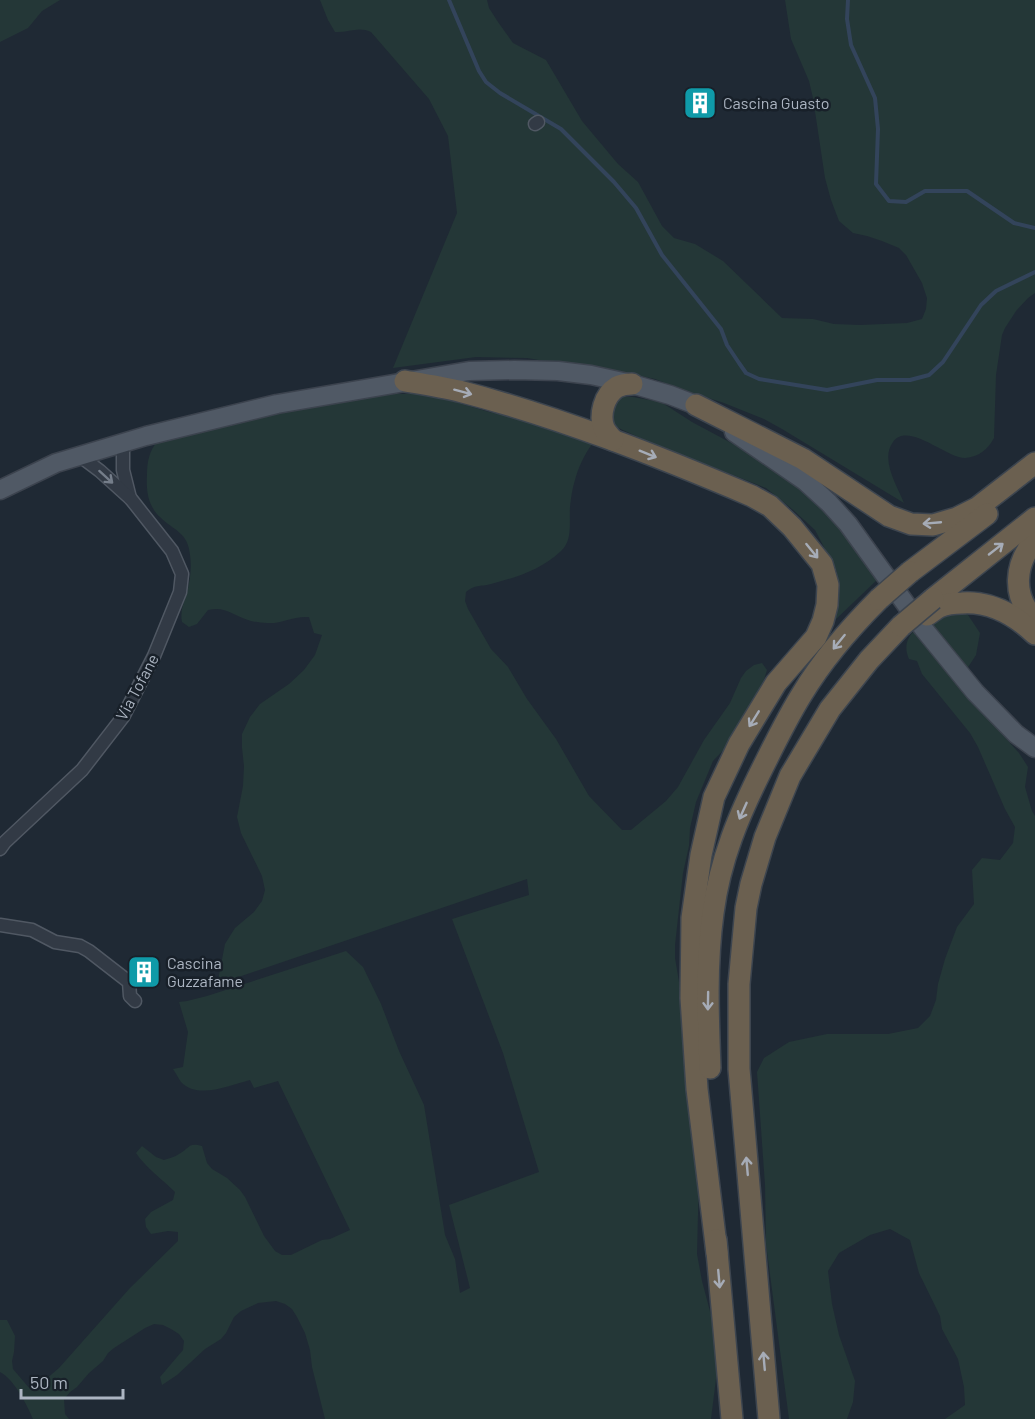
<svg xmlns="http://www.w3.org/2000/svg" width="1035" height="1419" font-family="Barlow,sans-serif">
<style>
.green{fill:#243737}
.lines{fill:none;stroke-linecap:round;stroke-linejoin:round}
.stream{stroke:#33445b;stroke-width:4}
.street-casing{stroke:#505863;stroke-width:15}
.primary-casing{stroke:#3c434e;stroke-width:21}
.highway-casing{stroke:#3d454f;stroke-width:24}
.street{stroke:#323a45;stroke-width:12}
.primary{stroke:#505965;stroke-width:18}
.highway{stroke:#6b6050;stroke-width:21}
.highway-bridge-casing{stroke:#3d454f;stroke-width:24;stroke-linecap:butt}
.highway-bridge{stroke:#6b6050;stroke-width:21}
.oneway{stroke:#a6acb7}
.oneway2{stroke:#757e8a}
.labels{text-anchor:middle;stroke-width:5;stroke-linejoin:round;paint-order:stroke}
.poi-label{font-size:16px;fill:#acb5c2;stroke:#182029;text-anchor:start}
.street-label{font-size:16px;fill:#acb5c2;stroke:#182029}
</style>
<rect width="100%" height="100%" fill="#1f2934"/>
<g class="green">
<polygon points="0,0 60,0 42,11 28,28 0,42"/>
<path d="M 320,0 L 487,0 L 489,8 L 498,22 L 513,43 L 546,60 L 582,121 L 618,164 L 638,182 L 662,226 L 674,238 L 695,244 L 723,261 L 782,318 L 813,319 L 834,324 L 860,325 L 907,323 L 922,319 L 926,309 L 927,298 L 922,283 L 906,255 L 899,248 L 882,241 L 867,236 L 853,233 L 839,221 L 831,200 L 825,178 L 813,98 L 809,81 L 791,39 L 785,0 L 1035,0 L 1035,293 L 1028,298 L 1016,311 L 1005,328 L 1002,335 L 996,375 L 994,438 C 988,449 979,457 965,458 C 946,458 908,421 893,442 C 880,459 897,486 904,503 L 782,429 L 764,419 L 724,403 L 677,388 L 655,379 L 596,367 L 562,364 L 527,358 L 476,357 L 393,368 L 457,213 L 448,136 L 429,99 L 371,32 C 358,26 348,33 335,32 L 328,20 Z"/>
<path d="M 394,394 L 419,394 L 439,397 L 489,412 L 527,420 L 593,443 C 585,453 578,468 575,480 C 572,489 571,498 570,507 C 569,522 573,540 561,551 C 541,570 517,577 491,584 C 479,587 476,584 466,592 L 465,601 L 468,609 L 491,649 L 508,667 L 527,699 L 556,739 L 589,796 L 622,830 L 631,830 L 666,801 L 678,787 L 704,740 L 730,703 L 741,678 L 746,671 L 754,665 L 762,663 L 767,670 L 759,696 L 731,742 L 713,761 L 696,802 L 690,828 L 689,846 L 683,873 L 675,945 L 675,958 L 681,994 L 682,1036 L 688,1058 L 699,1174 L 697,1254 L 702,1281 L 716,1334 L 716,1379 L 711,1419 L 325,1419 L 312,1367 L 310,1350 L 305,1333 L 297,1317 L 292,1309 L 285,1304 L 276,1301 L 258,1303 L 241,1311 L 234,1317 L 226,1333 L 221,1339 L 205,1349 L 177,1375 L 162,1385 L 160,1377 L 183,1350 L 184,1341 L 179,1334 L 171,1329 L 163,1325 L 154,1324 L 145,1328 L 114,1348 L 108,1353 L 103,1361 L 89,1373 L 77,1387 L 70,1392 L 64,1399 L 65,1414 L 69,1419 L 33,1419 C 27,1405 14,1379 0,1372 L 0,1320 L 7,1320 L 15,1336 L 14,1352 L 12,1361 L 13,1369 L 30,1389 L 45,1380 L 59,1368 L 130,1288 L 178,1241 L 178,1232 L 168,1231 L 151,1234 L 146,1227 L 145,1219 L 151,1212 L 173,1200 L 175,1192 C 162,1179 146,1168 136,1153 L 142,1146 L 156,1157 L 164,1160 C 169,1158 175,1157 179,1154 C 190,1148 188,1142 202,1146 L 207,1163 L 212,1169 L 227,1178 L 240,1190 L 245,1197 L 264,1236 L 275,1251 L 282,1255 L 291,1255 L 322,1240 L 330,1239 L 350,1230 L 278,1081 L 254,1088 L 250,1080 C 230,1085 198,1100 181,1082 C 178,1078 176,1073 173,1069 L 183,1067 L 188,1032 L 179,1002 L 187,1001 L 207,996 L 346,951 L 363,967 L 381,1004 L 399,1051 L 424,1105 L 445,1235 L 455,1259 L 460,1293 L 470,1288 L 449,1205 L 539,1172 L 503,1053 L 452,919 L 529,895 L 527,879 L 215,985 L 218,980 L 225,944 L 235,928 L 254,912 L 262,901 L 265,890 L 262,876 L 241,833 L 237,817 L 243,786 L 244,766 L 242,748 L 242,734 L 250,717 L 260,704 L 289,684 L 304,670 L 315,655 L 322,635 L 314,633 L 309,617 C 292,616 282,624 267,623 C 261,623 254,622 248,620 C 232,615 226,606 208,610 L 197,624 L 189,627 L 182,622 C 180,612 183,605 186,596 C 190,583 192,568 190,555 C 188,532 174,531 160,517 C 148,506 146,491 147,475 C 147,463 149,450 158,441 L 346,399 L 370,395 Z"/>
<polygon points="620,397 633,397 661,402 692,422 735,445 785,477 826,511 879,578 833,622 837,589 837,572 815,530 792,509 766,488 647,441 614,426 614,407"/>
<path d="M 953,609 L 968,615 L 980,633 L 976,655 L 959,681 L 987,710 L 1002,734 L 1019,753 L 1028,767 L 1025,787 L 1032,811 L 1035,816 L 1035,1419 L 945,1419 L 965,1405 L 964,1387 L 958,1359 L 942,1329 L 940,1316 L 919,1273 L 910,1240 L 890,1229 L 870,1235 L 839,1253 L 828,1271 L 832,1304 L 839,1335 L 855,1381 L 853,1402 L 847,1419 L 789,1419 L 766,1244 L 765,1185 L 757,1072 L 764,1058 L 789,1042 L 827,1034 L 888,1034 L 918,1028 L 930,1016 L 936,1000 L 938,984 L 945,959 L 957,927 L 974,904 L 972,870 L 982,858 L 1000,860 L 1013,843 L 1015,827 L 1005,809 L 978,747 L 970,733 L 922,674 L 917,661 L 909,659 C 896,630 934,619 953,609 Z"/>
</g>
<g class="lines">
<g class="stream">
<polyline points="449,0 479,71 486,82 500,93 561,129 614,182 636,208 662,255 721,329 727,345 739,363 746,373 759,379 827,390 877,380 910,380 929,375 943,362 981,305 996,291 1035,272"/>
<polyline points="848,0 847,19 851,45 875,98 878,129 876,184 889,201 906,202 925,191 967,191 1014,223 1035,228"/>
</g>
<defs>
<g id="street">
<polyline points="535,124 538,122"/>
<polyline points="123,443 123,470 130,498"/>
<polyline points="0,849 5,842 82,770 123,717 154,656 180,592 182,574 172,551 131,499 100,471 80,456"/>
<polyline points="0,925 32,930 55,942 80,946 89,951 129,982 130,996 135,1001"/>
</g>
<g id="primary">
<polyline points="734,432 805,481 829,503 848,524 923,628 975,692 1016,734 1035,748"/>
<polyline points="0,490 56,463 146,436 277,404 469,371 514,370 558,371 591,375 632,384 670,395 696,405 707,412"/>
</g>
<g id="highway">
<path d="M 405,381 C 423,384 442,387 459,391 C 559,417 658,456 752,496 L 770,506 L 792,527 L 822,564 L 828,585 L 827,605 L 823,621 L 816,637 L 776,683 L 739,744 L 714,797 L 701,855 L 692,918 L 691,998 L 697,1089 L 717,1253"/>
<polyline points="696,405 803,459 889,516 911,524 933,525 957,518 977,508 1035,463"/>
<path d="M 613,440 C 610,436 606,433 604,428 C 599,415 604,395 617,387 C 621,385 627,384 632,384"/>
<path d="M 1035,540 C 1015,563 1011,596 1035,619"/>
<polyline points="910,572 987,514"/>
<polyline points="933,599 1035,518"/>
<path d="M 927,615 C 931,613 935,609 939,607 C 946,604 955,603 962,603 C 991,601 1015,615 1035,634"/>
<path d="M 710,1068 C 708,1016 706,964 713,913 C 720,859 739,815 763,767 C 775,743 787,718 802,694 C 823,659 850,628 879,599"/>
<polyline points="716,1240 732,1419"/>
<polyline points="769,1419 739,1069 739,984 746,908 751,884 765,837 790,776 830,709 869,660 901,626"/>
</g>
</defs>
<use href="#street" class="street-casing"/>
<use href="#primary" class="primary-casing"/>
<use href="#highway" class="highway-casing"/>
<use href="#street" class="street"/>
<use href="#primary" class="primary"/>
<use href="#highway" class="highway"/>
<defs>
<g id="highway-bridge">
<polyline points="879,599 910,572"/>
<polyline points="901,626 933,599"/>
</g>
</defs>
<use href="#highway-bridge" class="highway-bridge-casing"/>
<use href="#highway-bridge" class="highway-bridge"/>
</g>
<defs><path id="oneway-shaft" d="M-6 0H5M1.5-3L5.5 0L1.5 3" fill="none" stroke-width="1.6" stroke-linecap="round" stroke-linejoin="round" transform="scale(1.5)"/></defs>
<g class="oneway">
<use href="#oneway-shaft" transform="translate(463 392) rotate(15)"/>
<use href="#oneway-shaft" transform="translate(648 454) rotate(22)"/>
<use href="#oneway-shaft" transform="translate(932 523) rotate(175)"/>
<use href="#oneway-shaft" transform="translate(996 549) rotate(-38)"/>
<use href="#oneway-shaft" transform="translate(812 551) rotate(51)"/>
<use href="#oneway-shaft" transform="translate(839 642) rotate(129)"/>
<use href="#oneway-shaft" transform="translate(754 719) rotate(122)"/>
<use href="#oneway-shaft" transform="translate(743 811) rotate(114)"/>
<use href="#oneway-shaft" transform="translate(708 1001) rotate(91)"/>
<use href="#oneway-shaft" transform="translate(747 1166) rotate(-95)"/>
<use href="#oneway-shaft" transform="translate(719 1279) rotate(85)"/>
<use href="#oneway-shaft" transform="translate(764 1361) rotate(-95)"/>
</g>
<use class="oneway2" href="#oneway-shaft" transform="translate(106 477) rotate(42)"/>
<defs>
<symbol id="building-square" viewBox="-11 -11 22 22"><rect x="-9" y="-9" width="18" height="18" rx="4" fill="#0f9aa8" stroke="#182029"/><path d="M-4-6H4V6H1V3H-1V6H-4ZM-2.5-4.3h1.7v1.8h-1.7ZM.8-4.3h1.7v1.8H.8ZM-2.5-1h1.7V.8h-1.7ZM.8-1h1.7V.8H.8Z" fill="#fff"/></symbol>
</defs>
<g fill-rule="evenodd">
<use href="#building-square" x="681" y="84" width="38" height="38"/>
<use href="#building-square" x="125" y="953" width="38" height="38"/>
</g>
<g class="labels">
<g class="poi-label">
<text x="723" y="109">Cascina Guasto</text>
<text x="167" y="969">Cascina<tspan x="167" dy="18">Guzzafame</tspan></text>
</g>
<g class="street-label">
<text transform="translate(137 687) rotate(-62)" y="6">Via Tofane</text>
</g>
</g>
<path d="M21 1389v9h102v-9" fill="none" stroke="#acb5c2" stroke-width="3"/>
<text x="30" y="1389" font-size="18" fill="#acb5c2" stroke="#182029" stroke-width="4.5" paint-order="stroke">50 m</text>
</svg>
